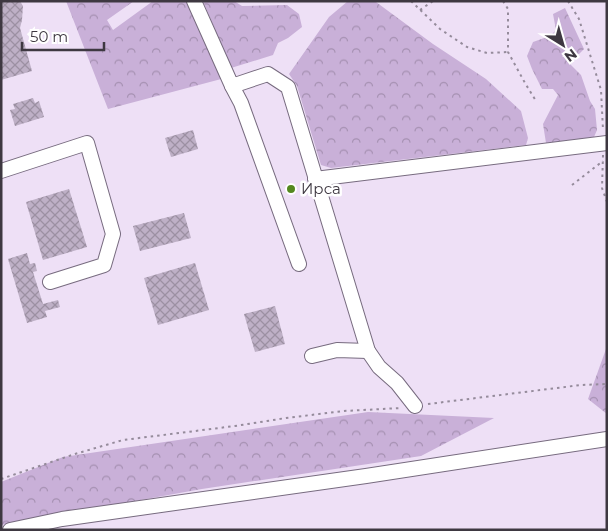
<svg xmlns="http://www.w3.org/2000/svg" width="608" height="531" font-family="Montserrat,sans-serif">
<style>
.forest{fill:url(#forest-crowns)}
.building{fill:url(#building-cross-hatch)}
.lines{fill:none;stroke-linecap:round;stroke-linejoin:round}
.minor-casing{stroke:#776b7f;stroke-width:16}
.path{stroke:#958b9b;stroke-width:2;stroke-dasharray:2.5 4;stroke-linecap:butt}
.minor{stroke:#fff;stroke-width:14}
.poi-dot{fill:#54881f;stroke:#fff;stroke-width:2}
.labels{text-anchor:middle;stroke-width:5;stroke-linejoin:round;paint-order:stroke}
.poi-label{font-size:15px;fill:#3e3841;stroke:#fff;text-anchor:start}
</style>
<defs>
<pattern id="forest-crowns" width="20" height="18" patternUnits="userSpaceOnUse" patternTransform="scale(1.25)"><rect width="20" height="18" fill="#c9b0d8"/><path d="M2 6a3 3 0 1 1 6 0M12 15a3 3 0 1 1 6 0" fill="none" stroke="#a590b1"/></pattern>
<pattern id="building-cross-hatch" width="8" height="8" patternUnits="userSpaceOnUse" patternTransform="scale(1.25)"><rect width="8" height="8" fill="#beb0c6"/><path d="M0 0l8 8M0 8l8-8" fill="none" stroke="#9c90a2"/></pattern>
</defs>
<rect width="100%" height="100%" fill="#eee0f6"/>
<g class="forest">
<polygon points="66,1 134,1 107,20 113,30 153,1 191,1 225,78 108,109"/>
<polygon points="203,1 234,1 242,6 287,5 299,14 302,27 288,38 278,43 273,55 231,68"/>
<polygon points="348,1 376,2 433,44 486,79 521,111 528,138 526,145 331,168 321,165 297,86 289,74 329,17"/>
<polygon points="565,8 584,49 578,55 564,45 567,61 581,75 590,101 595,109 597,130 594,137 546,143 543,124 558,95 553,89 542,89 532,69 527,56 533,42 550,36 556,30 553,14"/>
<polygon points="606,349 607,349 607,414 588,399"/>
<polygon points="368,412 494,418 421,456 202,489 1,525 1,482 63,457"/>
</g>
<g class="building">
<polygon points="1,1 20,1 23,6 22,20 20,28 32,71 1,80"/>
<polygon points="33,98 35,103 39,101 44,117 15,126 10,110 15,109 13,104"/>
<polygon points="193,130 198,149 171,157 165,138"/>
<polygon points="69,189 87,247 43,260 26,202"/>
<polygon points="184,213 191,238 140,251 133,226"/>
<polygon points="27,253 30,264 35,263 37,271 33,272 43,304 58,300 60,307 45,311 47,317 27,323 8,259"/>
<polygon points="195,263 209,310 158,325 144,278"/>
<polygon points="275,306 285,344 255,352 244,314"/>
</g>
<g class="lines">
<defs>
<g id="minor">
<polyline points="194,1 232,86 268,74 288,87 368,351 379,367 397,383 415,406"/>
<polyline points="232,86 241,103 299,264"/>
<polyline points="1,171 87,143 113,234 104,265 50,282"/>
<polyline points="315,179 607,143"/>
<polyline points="312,356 337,350 368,351"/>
<polyline points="10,530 62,519 366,476 607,439"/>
</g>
</defs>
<use href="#minor" class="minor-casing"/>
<g class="path">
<polyline points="411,1 440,29 467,47 487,53 508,52"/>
<polyline points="503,1 508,9 508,52 525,83 536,101"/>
<polyline points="568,1 579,19 601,90 603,130"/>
<polyline points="420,10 433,1"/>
<polyline points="603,155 602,188 607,202"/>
<polyline points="572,185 603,161"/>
<polyline points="428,404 581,385 607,384"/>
<polyline points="1,479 75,454 123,440 235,426 286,418 344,411 401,408"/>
</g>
<use href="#minor" class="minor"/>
</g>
<circle class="poi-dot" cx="291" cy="189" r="5"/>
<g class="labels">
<g class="poi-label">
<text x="301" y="194">Ирса</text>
</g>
</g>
<rect width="608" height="531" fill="none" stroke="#3e3841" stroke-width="5"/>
<g transform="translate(563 45) rotate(143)" stroke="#ffffff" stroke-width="4" paint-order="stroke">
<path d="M0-4L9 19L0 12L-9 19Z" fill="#3e3841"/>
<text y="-8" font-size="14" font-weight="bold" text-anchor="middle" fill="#3e3841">N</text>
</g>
<path d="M22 42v8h82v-8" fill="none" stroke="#3e3841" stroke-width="2.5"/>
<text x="30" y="42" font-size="15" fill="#3e3841" stroke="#ffffff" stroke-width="4" paint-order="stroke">50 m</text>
</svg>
